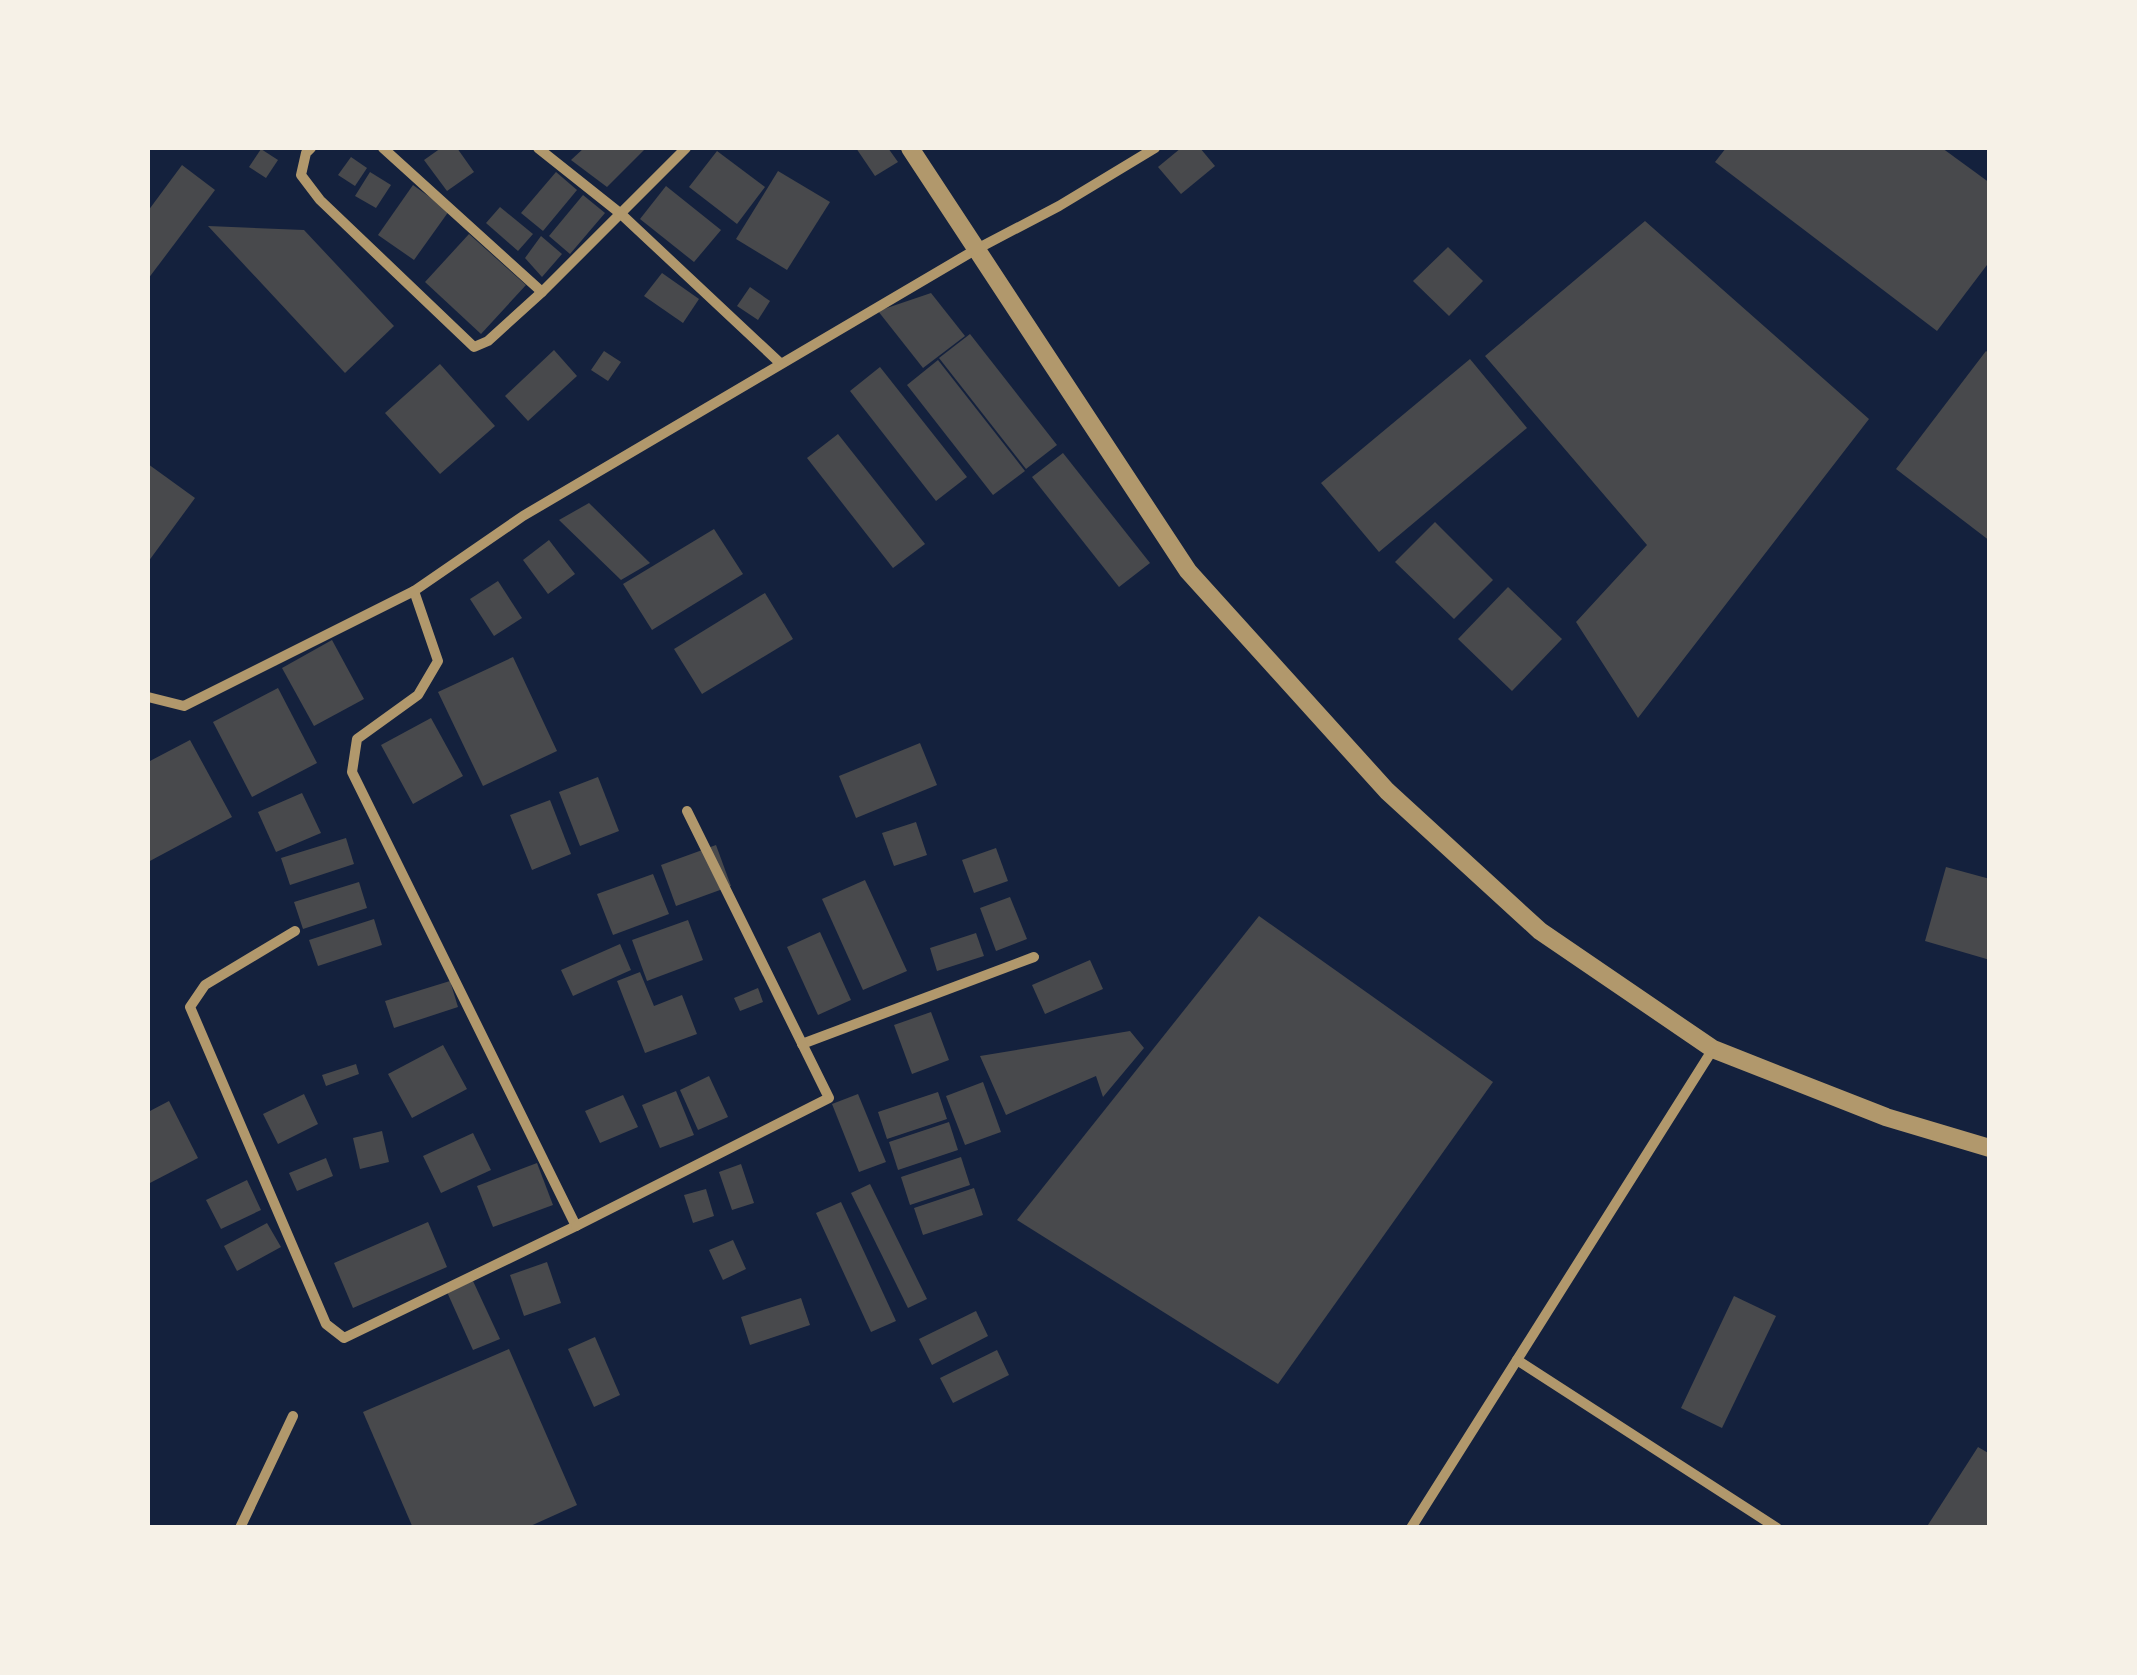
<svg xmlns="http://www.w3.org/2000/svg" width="2137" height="1675" font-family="'Golos Text',sans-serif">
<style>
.building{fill:#48494c}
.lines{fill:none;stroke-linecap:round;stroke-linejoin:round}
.minor{stroke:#b1986c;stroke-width:10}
.tertiary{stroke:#b1986c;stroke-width:18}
</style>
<rect width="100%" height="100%" fill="#14213d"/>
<g class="building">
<polygon points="441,148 457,148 474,172 447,191 424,160"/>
<polygon points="584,148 646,148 607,187 571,160"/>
<polygon points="856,148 888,148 898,162 875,176"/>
<polygon points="1181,148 1200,148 1215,166 1181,194 1158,167"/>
<polygon points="1726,148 1942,148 1990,183 1990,261 1937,331 1715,162"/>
<polygon points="261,149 278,160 266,178 249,167"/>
<polygon points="717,151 765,187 737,224 689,187"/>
<polygon points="351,157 367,168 355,186 338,175"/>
<polygon points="182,165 215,190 148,279 148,211"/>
<polygon points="778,171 830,202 787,270 736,239"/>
<polygon points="370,172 391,185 376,208 355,196"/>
<polygon points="556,172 577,190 543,231 521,213"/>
<polygon points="413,185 449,211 414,260 378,235"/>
<polygon points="666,186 721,230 694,262 640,219"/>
<polygon points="583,195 605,213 570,254 549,236"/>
<polygon points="500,207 533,234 518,251 486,223"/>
<polygon points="1645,221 1869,419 1638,718 1576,622 1647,545 1485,356"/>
<polygon points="208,226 304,230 394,326 345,373"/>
<polygon points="469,234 526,285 481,334 425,282"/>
<polygon points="541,236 562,254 542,277 525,258"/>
<polygon points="1448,247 1483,281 1449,316 1413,281"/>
<polygon points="662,273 699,299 683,323 644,296"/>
<polygon points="750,287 770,301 758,320 737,306"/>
<polygon points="931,293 965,336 923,368 878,311"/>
<polygon points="970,334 1057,445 1026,469 939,358"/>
<polygon points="554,350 577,376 528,421 505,396"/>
<polygon points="604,351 621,362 608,381 591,370"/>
<polygon points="1986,351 1990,354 1990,541 1896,469"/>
<polygon points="1470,359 1527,428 1379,552 1321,483"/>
<polygon points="938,360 1025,471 993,495 907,385"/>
<polygon points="440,364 495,426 440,474 385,413"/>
<polygon points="880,367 967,477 936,501 850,391"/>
<polygon points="838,434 925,544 893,568 807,458"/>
<polygon points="1063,453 1150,563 1119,587 1032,477"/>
<polygon points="148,464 195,498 148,562"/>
<polygon points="589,503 650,563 621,580 559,520"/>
<polygon points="1435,522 1493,580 1454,619 1395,562"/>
<polygon points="714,529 743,574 652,630 623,584"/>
<polygon points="549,540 575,574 548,594 523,560"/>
<polygon points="498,581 522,618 494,636 470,599"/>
<polygon points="1508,587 1562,639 1512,691 1458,639"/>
<polygon points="765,593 793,639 702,694 674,649"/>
<polygon points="332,640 364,699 314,726 282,668"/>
<polygon points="513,657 557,751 483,786 438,692"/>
<polygon points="278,688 317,763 252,797 213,722"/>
<polygon points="431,718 463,776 413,804 381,745"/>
<polygon points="190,740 232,817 148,862 148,762"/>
<polygon points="920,743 937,785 856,818 839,776"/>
<polygon points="598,777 619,831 580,846 559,792"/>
<polygon points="302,793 321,833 276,852 258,812"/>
<polygon points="550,800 571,854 532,870 510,815"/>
<polygon points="916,822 927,855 894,866 882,833"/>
<polygon points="346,838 354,864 290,885 281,858"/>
<polygon points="716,845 731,886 676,906 661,865"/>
<polygon points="996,848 1008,881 974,893 962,860"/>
<polygon points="1946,867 1990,879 1990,960 1925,941"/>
<polygon points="653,874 669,914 613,935 597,894"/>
<polygon points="865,880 907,971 863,990 822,899"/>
<polygon points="359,882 367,908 303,929 294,902"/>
<polygon points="1010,897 1027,939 996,951 980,908"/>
<polygon points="1259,916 1493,1082 1278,1384 1017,1220"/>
<polygon points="374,919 382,945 318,966 309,940"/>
<polygon points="688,920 703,960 647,981 632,940"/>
<polygon points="820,932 851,1000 818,1015 787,947"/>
<polygon points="976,933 984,956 937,971 930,948"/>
<polygon points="620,944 631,970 573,996 561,970"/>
<polygon points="1090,960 1103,989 1045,1014 1032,985"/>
<polygon points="640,972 654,1006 682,995 697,1034 645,1053 617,981"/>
<polygon points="450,981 458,1007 394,1028 385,1001"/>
<polygon points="758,988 763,1002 740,1011 734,998"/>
<polygon points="931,1012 949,1060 912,1074 894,1025"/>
<polygon points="1130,1031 1144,1048 1103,1097 1096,1076 1006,1115 980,1056"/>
<polygon points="443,1045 467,1089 412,1118 388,1074"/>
<polygon points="356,1064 359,1074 326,1086 322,1075"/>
<polygon points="709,1076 728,1117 698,1130 680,1090"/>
<polygon points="983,1082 1001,1132 965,1145 946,1096"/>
<polygon points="676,1091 694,1135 660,1148 642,1105"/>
<polygon points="938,1092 947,1119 887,1139 878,1112"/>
<polygon points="304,1094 318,1124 278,1144 263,1114"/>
<polygon points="858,1094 886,1162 859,1172 832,1104"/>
<polygon points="623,1095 638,1127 600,1143 585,1111"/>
<polygon points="169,1101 198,1158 148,1184 148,1112"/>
<polygon points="949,1122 958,1150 898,1170 889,1142"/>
<polygon points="382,1131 389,1162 360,1169 353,1138"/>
<polygon points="473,1133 491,1170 441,1193 423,1156"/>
<polygon points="961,1157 970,1185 910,1205 901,1177"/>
<polygon points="326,1158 333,1176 297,1191 289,1173"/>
<polygon points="537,1163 553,1205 493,1227 477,1186"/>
<polygon points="741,1164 754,1203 732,1210 719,1172"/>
<polygon points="247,1180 261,1210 221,1229 206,1200"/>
<polygon points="870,1184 927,1299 908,1308 851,1193"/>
<polygon points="974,1188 983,1215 923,1235 914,1208"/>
<polygon points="706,1189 714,1216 693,1223 684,1195"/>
<polygon points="841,1202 896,1321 871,1332 816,1213"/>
<polygon points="428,1222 447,1267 353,1308 334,1263"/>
<polygon points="267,1223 281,1247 237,1271 224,1246"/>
<polygon points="733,1240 746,1269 723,1280 709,1250"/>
<polygon points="547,1262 561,1303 524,1316 510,1275"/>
<polygon points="473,1281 500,1339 473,1350 447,1292"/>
<polygon points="1734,1296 1776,1316 1722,1428 1681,1408"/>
<polygon points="801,1298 810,1325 750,1345 741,1317"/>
<polygon points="976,1311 988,1336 932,1365 919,1339"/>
<polygon points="595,1337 620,1395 594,1407 568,1349"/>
<polygon points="509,1349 577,1505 526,1528 413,1528 363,1412"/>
<polygon points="997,1350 1009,1375 953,1403 940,1378"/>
<polygon points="1978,1447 1990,1454 1990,1528 1926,1528"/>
</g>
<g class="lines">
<g class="minor">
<polyline points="311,148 306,153 301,175 320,200 474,347 488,341 542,292 686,148"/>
<polyline points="383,148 542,292"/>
<polyline points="538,148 621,214 780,363"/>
<polyline points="148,697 184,706 414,591 523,516 975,250 1059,206 1155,148"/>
<polyline points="295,931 205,985 190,1007 326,1324 344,1338 576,1226 352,772 357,739 418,695 438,661 414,591"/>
<polyline points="802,1044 1034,957"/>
<polyline points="576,1226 829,1098 687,811"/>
<polyline points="1517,1360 1777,1528"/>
<polyline points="240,1528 293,1416"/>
<polyline points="1411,1528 1713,1049"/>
</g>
<polyline class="tertiary" points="910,148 1188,571 1387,791 1540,931 1713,1049 1886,1117 1990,1148"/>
</g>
<rect width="2137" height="1675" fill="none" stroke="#f6f1e7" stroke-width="300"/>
</svg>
